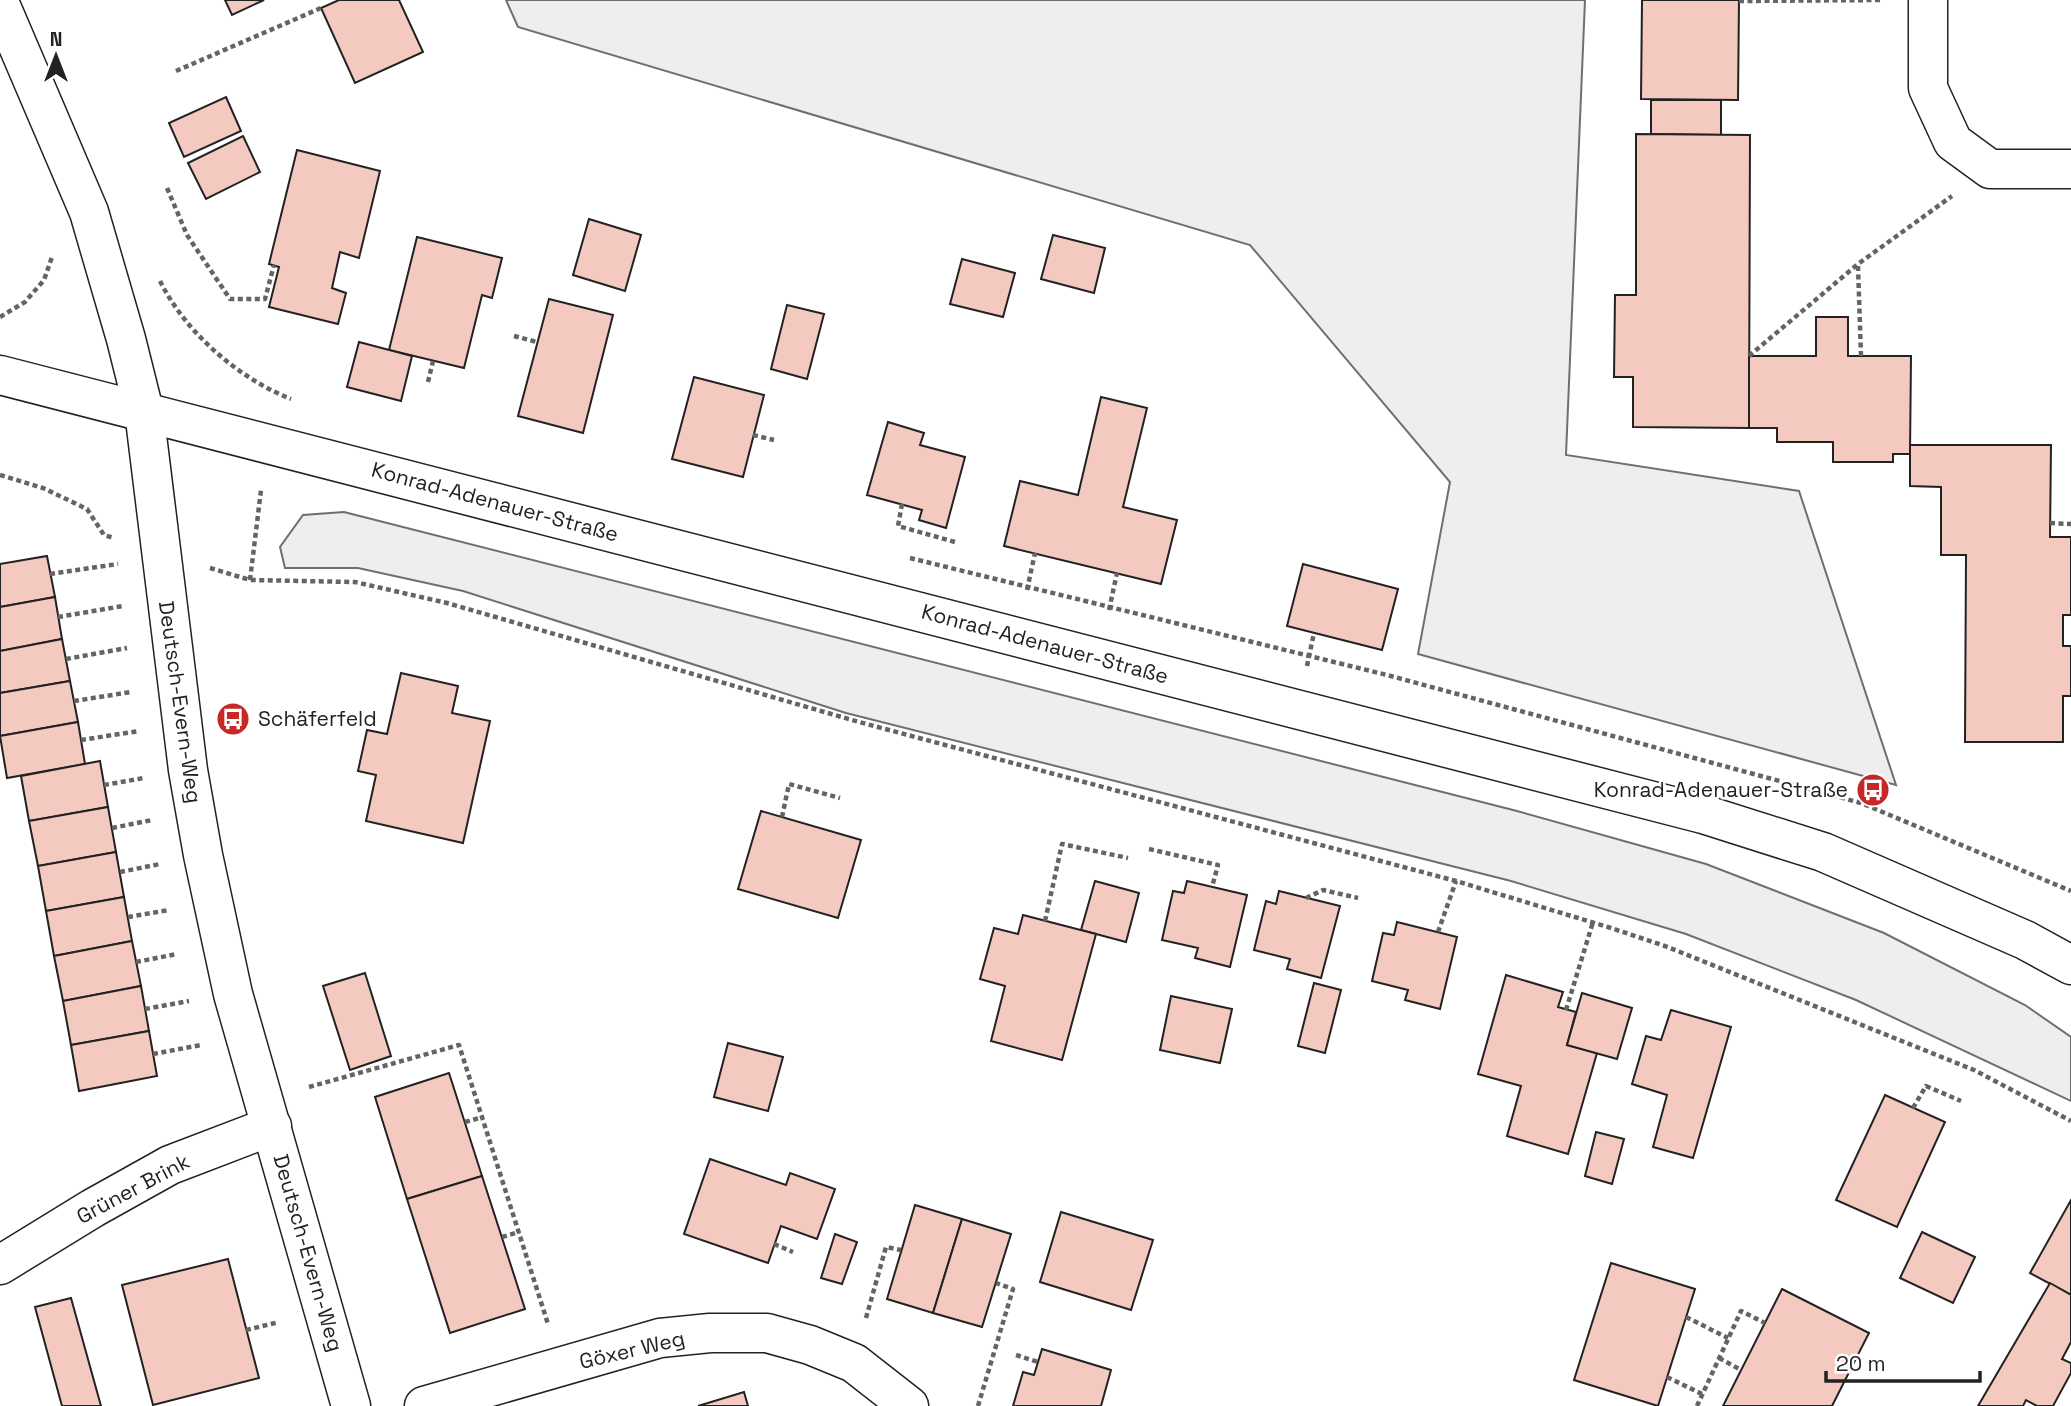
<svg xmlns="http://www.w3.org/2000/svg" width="2071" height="1406" font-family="'Space Grotesk',sans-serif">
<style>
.green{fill:#eee;stroke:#6f6f6f;stroke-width:2}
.building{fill:#f3c9c0;stroke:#222;stroke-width:2}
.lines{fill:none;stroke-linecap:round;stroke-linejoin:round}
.minor-casing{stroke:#222;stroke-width:41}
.tertiary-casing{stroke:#222;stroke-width:41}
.secondary-casing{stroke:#222;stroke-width:41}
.path{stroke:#646464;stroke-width:4.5;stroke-dasharray:5 3.5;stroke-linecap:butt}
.minor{stroke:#fff;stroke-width:38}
.tertiary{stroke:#fff;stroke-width:38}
.secondary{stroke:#fff;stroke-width:38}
.labels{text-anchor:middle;stroke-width:5;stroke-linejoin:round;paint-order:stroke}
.street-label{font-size:21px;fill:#222;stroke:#fff}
.poi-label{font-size:21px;fill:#222;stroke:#fff;text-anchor:start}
</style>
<rect width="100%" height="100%" fill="#fff"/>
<g class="green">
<polygon points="506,0 1585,0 1566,455 1799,491 1896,785 1418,654 1450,482 1250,245 518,27"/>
<polygon points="344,512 1517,811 1706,864 1884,933 2025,1005 2071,1037 2071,1101 1856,1000 1686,934 1511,881 846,713 463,591 358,568 285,568 280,547 303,515"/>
</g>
<g class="building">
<polygon points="225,0 264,0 232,15"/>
<polygon points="339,0 399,0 423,52 355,83 321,8"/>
<polygon points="1642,0 1739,0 1738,100 1641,99"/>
<polygon points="226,97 241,131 184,157 169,123"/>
<polygon points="1651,100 1721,100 1721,135 1651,134"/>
<polygon points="1636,134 1750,135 1749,428 1633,427 1633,377 1614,377 1615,295 1636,295"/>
<polygon points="243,136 260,172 206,199 188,163"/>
<polygon points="297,150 380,171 359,258 340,252 332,288 346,293 338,324 269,307 279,267 269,264"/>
<polygon points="589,219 641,235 625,291 573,275"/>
<polygon points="1053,235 1105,248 1094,293 1041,279"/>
<polygon points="417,237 502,258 492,298 482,295 464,368 389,350"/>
<polygon points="962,259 1015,273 1003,317 950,304"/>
<polygon points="549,299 613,315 583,433 518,416"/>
<polygon points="787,305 824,314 807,379 771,369"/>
<polygon points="1816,317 1848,317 1848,356 1911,356 1910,454 1893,454 1893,462 1833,462 1833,442 1777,442 1777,428 1749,428 1749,356 1816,356"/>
<polygon points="359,342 412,356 401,401 347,387"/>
<polygon points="694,377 764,395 743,477 672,459"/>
<polygon points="1101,397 1147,408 1123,507 1177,520 1161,584 1004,546 1020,481 1078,495"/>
<polygon points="888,422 924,433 920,445 965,457 946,528 919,520 922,510 867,495"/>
<polygon points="1910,445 2051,445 2050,537 2071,537 2071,615 2063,615 2063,646 2071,646 2071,696 2063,696 2063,742 1965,742 1966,555 1941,555 1941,487 1910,486"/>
<polygon points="47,556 55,597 0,607 0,564"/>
<polygon points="1303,564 1398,589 1382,650 1287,626"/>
<polygon points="55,597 62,639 0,651 0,607"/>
<polygon points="62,639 70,681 0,693 0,651"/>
<polygon points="401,673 458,686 452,713 490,721 463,843 366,821 376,775 358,771 367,730 387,734"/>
<polygon points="70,681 78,722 0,736 0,693"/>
<polygon points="78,722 85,764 7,778 0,736"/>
<polygon points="100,761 108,807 29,821 21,776"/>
<polygon points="108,807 116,852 38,866 29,821"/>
<polygon points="761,811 861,840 838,918 738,889"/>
<polygon points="116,852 124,897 46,911 38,866"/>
<polygon points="1095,881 1139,893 1126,942 1081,930"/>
<polygon points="1187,881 1247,895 1230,967 1195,958 1198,948 1162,940 1173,891 1184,893"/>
<polygon points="1279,891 1340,906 1321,978 1287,969 1290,959 1254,950 1266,901 1276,904"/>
<polygon points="124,897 132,941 54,956 46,911"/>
<polygon points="1023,915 1096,934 1062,1060 991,1041 1005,986 980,979 994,928 1018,934"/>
<polygon points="1397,922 1457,937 1440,1009 1405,1000 1408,990 1372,981 1383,933 1394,935"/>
<polygon points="132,941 141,986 63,1001 54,956"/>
<polygon points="365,973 391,1056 350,1070 323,986"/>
<polygon points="1506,975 1563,992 1558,1007 1576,1012 1567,1045 1597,1053 1568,1154 1507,1136 1521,1086 1478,1074"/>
<polygon points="1314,983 1341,990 1325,1053 1298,1046"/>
<polygon points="141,986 149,1031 71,1045 63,1001"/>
<polygon points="1582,993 1632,1008 1617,1059 1567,1045"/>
<polygon points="1171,996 1232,1009 1220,1063 1160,1050"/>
<polygon points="1671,1010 1731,1027 1693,1158 1653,1147 1667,1095 1632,1084 1646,1036 1661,1040"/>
<polygon points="149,1031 157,1076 79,1091 71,1045"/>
<polygon points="728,1043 783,1057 768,1111 714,1097"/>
<polygon points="449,1073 482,1176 407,1199 375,1097"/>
<polygon points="1885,1095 1945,1122 1897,1227 1836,1200"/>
<polygon points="1596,1132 1624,1139 1612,1184 1585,1176"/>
<polygon points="710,1159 786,1185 790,1173 835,1189 817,1239 781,1226 768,1263 684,1234"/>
<polygon points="482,1176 525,1309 450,1333 407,1199"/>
<polygon points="2071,1200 2071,1295 2030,1273"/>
<polygon points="915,1205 962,1219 933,1313 887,1299"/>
<polygon points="1061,1212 1153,1240 1131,1310 1040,1282"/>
<polygon points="962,1219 1011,1234 982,1327 933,1313"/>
<polygon points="1922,1232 1975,1257 1953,1303 1900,1278"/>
<polygon points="835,1234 857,1242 842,1284 821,1278"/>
<polygon points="228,1259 259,1378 153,1405 122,1285"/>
<polygon points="1611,1263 1695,1289 1658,1406 1574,1380"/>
<polygon points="2050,1283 2071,1295 2071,1342 2062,1359 2071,1363 2071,1373 2053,1406 2037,1406 2026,1400 2023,1406 1978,1406"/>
<polygon points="1782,1289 1869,1333 1832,1406 1723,1406"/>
<polygon points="71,1298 101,1406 62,1406 35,1307"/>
<polygon points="1042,1349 1111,1370 1101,1406 1013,1406 1023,1372 1034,1375"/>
<polygon points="744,1392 748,1406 698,1406"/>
</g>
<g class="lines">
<defs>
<g id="minor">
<polyline points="1928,0 1928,88 1953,142 1990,169 2071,169"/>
<polyline points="144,411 188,770 203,855 233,994 351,1406"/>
<polyline points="0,1265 93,1208 170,1165 272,1126"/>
<polyline points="424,1406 660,1338 710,1333 767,1333 810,1345 854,1363 909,1406"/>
</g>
<polyline id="tertiary" points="0,4 89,212 126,339 144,411"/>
<polyline id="secondary" points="0,375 1703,814 1823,852 2025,940 2071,965"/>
</defs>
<use href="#minor" class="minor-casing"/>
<use href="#tertiary" class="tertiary-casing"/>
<use href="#secondary" class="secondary-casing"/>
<g class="path">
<polyline points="1739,1 1881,0"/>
<polyline points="176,71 321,8"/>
<polyline points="167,188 187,235 230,299 265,299 274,265"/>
<polyline points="1858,266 1861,356"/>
<path d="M 160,281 C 186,333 238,378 291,399"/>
<polyline points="0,317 25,302 44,280 52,257"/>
<polyline points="514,336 537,342"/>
<polyline points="1749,356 1858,264 1952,196"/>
<polyline points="428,382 433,361"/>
<polyline points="753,435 774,440"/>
<polyline points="0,475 43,488 87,509 104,535 114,538"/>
<polyline points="902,504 898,526 955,542"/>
<polyline points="2050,523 2071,524"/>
<polyline points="910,558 1387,675 1861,803 2071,891"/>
<polyline points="210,568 250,580 355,582 447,603 859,722 1456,881 1611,928 1665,946 1974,1070 2071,1121"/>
<polyline points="50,574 118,564"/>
<polyline points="250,580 261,490"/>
<polyline points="1027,590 1035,553"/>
<polyline points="1109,610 1117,573"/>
<polyline points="58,617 123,606"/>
<polyline points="66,659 127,648"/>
<polyline points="1307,666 1314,633"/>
<polyline points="74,701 131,692"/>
<polyline points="81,740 139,731"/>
<polyline points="104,785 144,778"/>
<polyline points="782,817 789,784 840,798"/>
<polyline points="112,828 152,820"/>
<polyline points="1149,849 1218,865 1212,887"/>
<polyline points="120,872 160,864"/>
<polyline points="1306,898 1323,890 1358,898"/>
<polyline points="128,917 169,910"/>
<polyline points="1045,921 1062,844 1128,858"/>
<polyline points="1438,932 1456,881"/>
<polyline points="136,962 177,954"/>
<polyline points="145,1009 189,1001"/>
<polyline points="1566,1010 1593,922"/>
<polyline points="153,1054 201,1045"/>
<polyline points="309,1087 459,1045 548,1324"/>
<polyline points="1913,1108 1926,1086 1961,1101"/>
<polyline points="465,1122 483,1117"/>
<polyline points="502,1237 519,1232"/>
<polyline points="774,1244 793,1252"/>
<polyline points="1686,1317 1728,1338"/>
<polyline points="866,1318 886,1247 901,1250"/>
<polyline points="246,1330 279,1322"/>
<polyline points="1016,1355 1038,1362"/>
<polyline points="1719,1358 1741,1370"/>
<polyline points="1667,1377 1702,1394"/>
<polyline points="978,1406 1013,1289 996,1283"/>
<polyline points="1697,1406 1741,1311 1765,1323"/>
</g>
<use href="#minor" class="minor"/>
<use href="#tertiary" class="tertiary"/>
<use href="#secondary" class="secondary"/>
</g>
<defs>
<symbol id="bus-disc" viewBox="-11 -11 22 22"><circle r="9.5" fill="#c62828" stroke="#fff"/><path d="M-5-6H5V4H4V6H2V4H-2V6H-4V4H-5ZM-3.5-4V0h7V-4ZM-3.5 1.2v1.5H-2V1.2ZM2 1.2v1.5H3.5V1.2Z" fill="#fff"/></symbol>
</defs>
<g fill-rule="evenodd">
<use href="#bus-disc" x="214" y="700" width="38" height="38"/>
<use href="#bus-disc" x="1854" y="771" width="38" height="38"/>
</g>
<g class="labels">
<g class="street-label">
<text transform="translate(495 502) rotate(15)" y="7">Konrad-Adenauer-Straße</text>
<text transform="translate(1045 644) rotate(15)" y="7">Konrad-Adenauer-Straße</text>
<text transform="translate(180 702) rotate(82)" y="7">Deutsch-Evern-Weg</text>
<text transform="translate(133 1189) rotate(-28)" y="7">Grüner Brink</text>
<text transform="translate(308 1253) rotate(74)" y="7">Deutsch-Evern-Weg</text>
<text transform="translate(632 1350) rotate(-13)" y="7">Göxer Weg</text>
</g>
<g class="poi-label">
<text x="258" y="726">Schäferfeld</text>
<text x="1848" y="797" text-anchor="end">Konrad-Adenauer-Straße</text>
</g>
</g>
<g transform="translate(56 56)" stroke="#ffffff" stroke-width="5" paint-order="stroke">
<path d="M0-5L12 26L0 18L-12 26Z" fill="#222222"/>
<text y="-10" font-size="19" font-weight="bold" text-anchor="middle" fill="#222222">N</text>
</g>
<path d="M1826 1371v10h154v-10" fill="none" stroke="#222222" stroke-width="3.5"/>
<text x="1836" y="1371" font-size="21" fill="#222222" stroke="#ffffff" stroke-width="5" paint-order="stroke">20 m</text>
</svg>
